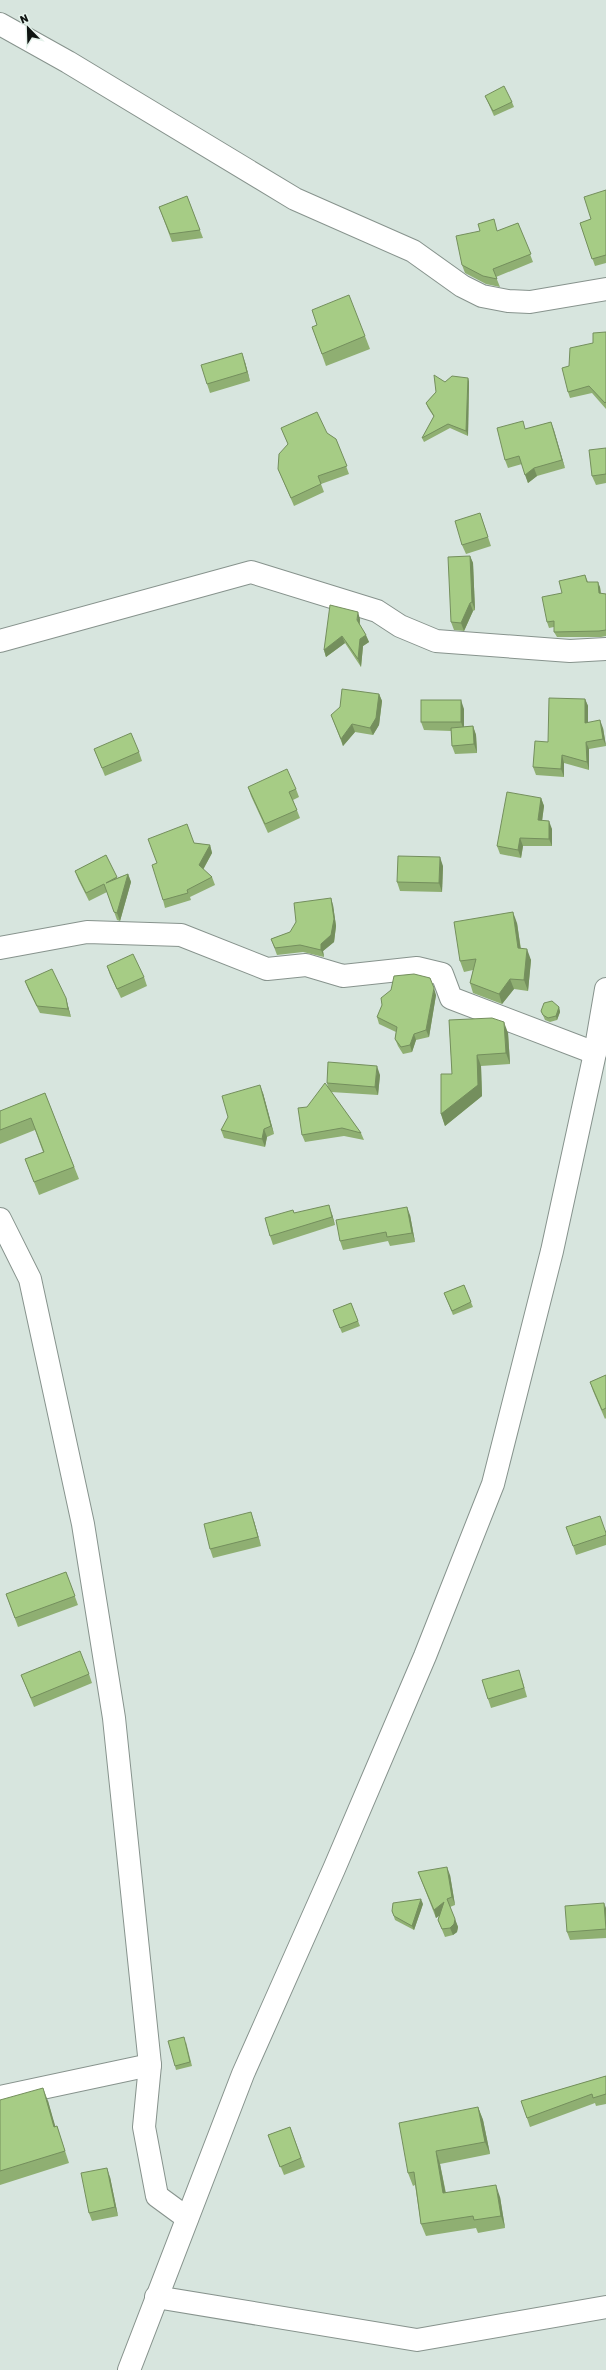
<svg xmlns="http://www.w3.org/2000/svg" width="606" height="2370" font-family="Rubik,sans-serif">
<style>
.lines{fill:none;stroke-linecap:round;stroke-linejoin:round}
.minor-casing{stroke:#87938d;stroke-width:24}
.minor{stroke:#fff;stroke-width:22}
.wall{fill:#8faf72}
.shaded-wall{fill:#748f5d}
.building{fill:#a6cc85;stroke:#748f5d}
</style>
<rect width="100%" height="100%" fill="#d7e5de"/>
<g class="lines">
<defs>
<g id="minor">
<polyline points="0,24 68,62 295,199 413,251 462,286 482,296 508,301 530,302 606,289"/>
<polyline points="0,641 251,572 377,611 400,626 436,641 570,651 606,649"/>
<polyline points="0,948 87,932 181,935 267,969 306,965 343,976 417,968 442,974 451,998 595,1053"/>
<polyline points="0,1219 30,1279 83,1524 114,1718 150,2065 144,2127 157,2196 187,2218"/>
<polyline points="0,2097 150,2065"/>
<polyline points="156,2297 417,2340 606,2307"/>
<polyline points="129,2370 243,2074 334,1869 425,1656 493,1484 552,1251 595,1053 606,989"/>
</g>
</defs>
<use href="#minor" class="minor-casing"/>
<use href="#minor" class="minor"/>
</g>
<g class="wall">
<polygon points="485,96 512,102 514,107 494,116"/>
<polygon points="606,190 606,263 595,266 580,223 591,219"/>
<polygon points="187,196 203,238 172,242 159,207"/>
<polygon points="518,223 533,262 496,277 500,287 486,284 465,273 462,265 498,231"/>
<polygon points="317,325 365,336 370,349 326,366 312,327"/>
<polygon points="606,332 606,409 592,393 570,398 568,392 569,366 593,343"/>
<polygon points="245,362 250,381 210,393 207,384"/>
<polygon points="468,378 469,382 468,436 450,428 424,442 422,438 434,417 428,408 426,403 445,382"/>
<polygon points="551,422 565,468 537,476 528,483 522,464 508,468 505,460 526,429"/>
<polygon points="281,428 327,433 336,439 349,474 321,484 324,492 294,506 278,469 288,444"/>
<polygon points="606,448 606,483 596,485 592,476"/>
<polygon points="480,513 491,546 466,554 462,545"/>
<polygon points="470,556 473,563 475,610 473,611 464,631 454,630 451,622"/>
<polygon points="585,575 588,582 600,587 601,593 606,594 606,636 601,637 557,637 554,632 554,627 549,628 547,622 562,593"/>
<polygon points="360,619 360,625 369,642 363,646 361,667 345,643 326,657 324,650"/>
<polygon points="379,694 382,701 379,725 373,735 355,732 343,746 331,715"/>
<polygon points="585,699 588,706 588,722 603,728 606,746 589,749 589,770 564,763 564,777 536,775 533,767 548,742"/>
<polygon points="464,709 464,727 473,726 476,735 477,753 455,754 452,746 451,731 424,730 421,722"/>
<polygon points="94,749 139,752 142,761 105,776"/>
<polygon points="248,787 296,789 299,797 293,800 300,818 268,833 251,796"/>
<polygon points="541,798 544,806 542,821 552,829 552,846 523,846 521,858 500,854 497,846"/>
<polygon points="194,843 210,845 212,853 203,870 212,877 215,885 190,897 191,900 165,908 163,900 157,863"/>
<polygon points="106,855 117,878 128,874 131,882 120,921 117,920 107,892 89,901 78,879 75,871"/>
<polygon points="443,866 442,892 400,891 397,882"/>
<polygon points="333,905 336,926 334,942 323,951 324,957 303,952 277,955 271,939 290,932"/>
<polygon points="517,923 521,949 531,960 528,991 514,989 502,1004 473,993 470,983 473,970 464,972 460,961"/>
<polygon points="107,966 144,977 147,986 121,998 110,975"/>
<polygon points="25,981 66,998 68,1006 71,1017 40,1013 28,989"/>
<polygon points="436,995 429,1037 416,1040 412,1052 403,1054 398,1046 395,1039 396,1032 379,1024 377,1017"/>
<polygon points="559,1007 560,1012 557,1020 550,1022 545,1020 541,1011"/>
<polygon points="449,1020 508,1033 510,1064 481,1066 482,1096 445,1126 441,1114 452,1074"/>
<polygon points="380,1075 378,1095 331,1092 361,1133 364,1140 344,1136 305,1142 302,1135 307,1107 328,1088 327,1083"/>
<polygon points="45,1093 79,1179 39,1195 25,1159 43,1152 35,1130 0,1144 0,1111"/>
<polygon points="263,1093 274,1134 267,1137 265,1147 224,1138 221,1130"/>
<polygon points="294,1213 332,1214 335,1225 273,1245 270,1236"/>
<polygon points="410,1215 415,1242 390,1246 388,1241 343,1250 340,1241"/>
<polygon points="464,1285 473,1307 453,1315 444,1293"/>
<polygon points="351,1303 360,1326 342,1333 333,1310"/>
<polygon points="606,1375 606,1418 605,1419 593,1391 590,1382"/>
<polygon points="254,1521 261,1546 213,1558 210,1549"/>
<polygon points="606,1532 606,1545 576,1555 573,1546"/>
<polygon points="66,1572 78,1605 18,1627 6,1594"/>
<polygon points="89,1674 92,1683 34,1707 21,1675"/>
<polygon points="522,1679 527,1697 491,1708 488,1699"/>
<polygon points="418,1872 450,1875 455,1905 450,1907 458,1927 457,1932 453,1935 445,1937 438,1920 439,1916 436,1918"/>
<polygon points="423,1904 414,1930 395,1920 392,1911"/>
<polygon points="606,1908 606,1938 570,1940 567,1932"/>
<polygon points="186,2042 192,2066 176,2070 175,2066"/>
<polygon points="606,2076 606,2104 596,2106 595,2103 530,2127 521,2101"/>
<polygon points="0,2100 48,2101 55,2127 57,2126 69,2163 0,2185"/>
<polygon points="478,2107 483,2120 490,2154 440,2164 446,2193 500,2197 505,2228 478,2233 476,2228 426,2236 421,2224 415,2185 413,2186 408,2173"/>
<polygon points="290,2127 305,2167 284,2175 268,2135"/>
<polygon points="110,2177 118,2216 92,2221 89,2213"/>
</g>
<g class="shaded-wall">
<polygon points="242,353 245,362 250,381 247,372"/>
<polygon points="468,378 469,382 468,436 466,431"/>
<polygon points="551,422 554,430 565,468 562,460"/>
<polygon points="534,468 537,476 528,483 525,475"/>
<polygon points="470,556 473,563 475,610 472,602"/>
<polygon points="598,582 600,587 601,598 599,593"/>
<polygon points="470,603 473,611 464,631 461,623"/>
<polygon points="358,612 360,619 359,627 357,620"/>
<polygon points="366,635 369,642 363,646 361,667 358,659 360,639"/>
<polygon points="342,636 345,643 326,657 324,650"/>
<polygon points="379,694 382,701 379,725 373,735 370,728"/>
<polygon points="585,699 588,706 588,730 585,723"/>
<polygon points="461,700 464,709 464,731 461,722"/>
<polygon points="600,720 603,728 606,746 603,739"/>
<polygon points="352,724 355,732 343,746 341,739"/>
<polygon points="473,726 476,735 477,753 474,744"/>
<polygon points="586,742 589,749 589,770 587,762"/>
<polygon points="562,755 564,763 564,777 561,769"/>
<polygon points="541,798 544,806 541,828 538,820"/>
<polygon points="549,821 552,829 552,846 549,839"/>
<polygon points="520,838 523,846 521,858 518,850"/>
<polygon points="210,845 212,853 201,873 199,865"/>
<polygon points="440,857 443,866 442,892 439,883"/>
<polygon points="128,874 131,882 120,921 117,913"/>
<polygon points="331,898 333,905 336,926 334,942 323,951 324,957 321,950 321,944"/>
<polygon points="513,912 517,923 522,959 518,948"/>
<polygon points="527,949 531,960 528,991 524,980"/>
<polygon points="510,979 514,989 502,1004 499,994"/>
<polygon points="434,988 436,995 429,1037 426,1030"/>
<polygon points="66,998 68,1006 71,1017 68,1009"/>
<polygon points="559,1007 560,1012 557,1020 556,1016"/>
<polygon points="504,1022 508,1033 510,1064 506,1053"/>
<polygon points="414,1034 416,1040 412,1052 410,1045"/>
<polygon points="477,1055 481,1066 482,1096 445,1126 441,1114"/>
<polygon points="377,1066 380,1075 378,1095 375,1087"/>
<polygon points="260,1085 263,1093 274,1134 271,1126"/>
<polygon points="264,1129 267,1137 265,1147 262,1139"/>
<polygon points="329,1205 332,1214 335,1225 332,1217"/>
<polygon points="407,1207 410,1215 415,1242 412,1233"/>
<polygon points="251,1512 254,1521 261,1546 258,1537"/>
<polygon points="447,1867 450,1875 455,1905 452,1897"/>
<polygon points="421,1899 423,1904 414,1930 412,1926"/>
<polygon points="444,1902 446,1910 436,1918 434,1910"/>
<polygon points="604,1903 606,1908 606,1924"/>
<polygon points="455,1919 458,1927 457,1932 453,1935 450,1928"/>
<polygon points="43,2088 48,2101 59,2139 54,2127"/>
<polygon points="478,2107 483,2120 490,2154 485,2142"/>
<polygon points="436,2151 440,2164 448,2206 443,2193"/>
<polygon points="107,2168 110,2177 118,2216 115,2207"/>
<polygon points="496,2185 500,2197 505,2228 501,2216"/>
</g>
<g class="building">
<polygon points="504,86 512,102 493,111 485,96"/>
<polygon points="606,190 606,255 592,259 580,223 591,219 584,197"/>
<polygon points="187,196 200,230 170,234 159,207"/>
<polygon points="494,219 497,231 518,223 531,254 493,269 497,279 483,276 462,265 456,236 480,231 478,224"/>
<polygon points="349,295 365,336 322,354 312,327 317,325 312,310"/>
<polygon points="606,332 606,402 605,403 589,386 568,392 562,368 569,366 570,348 593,343 593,333"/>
<polygon points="242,353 247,372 207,384 201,365"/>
<polygon points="434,375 445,382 452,376 468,378 466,431 448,424 422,438 434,416 426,403 436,392"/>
<polygon points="317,412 327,433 336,439 347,466 318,476 321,484 291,498 278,469 279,454 288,444 281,428"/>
<polygon points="523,421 525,429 551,422 562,460 534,468 525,475 519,456 505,460 497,428"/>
<polygon points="606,448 606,474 592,476 589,450"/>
<polygon points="480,513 488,537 462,545 455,521"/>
<polygon points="470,556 472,602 470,603 461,623 451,622 448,557"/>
<polygon points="585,575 587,582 598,582 599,593 606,594 606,630 599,631 554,632 554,621 547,622 542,597 562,593 559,581"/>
<polygon points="330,605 358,612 357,620 366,635 360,639 358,659 342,636 324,650"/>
<polygon points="342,689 379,694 376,718 370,728 352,724 341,739 331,715 340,707"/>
<polygon points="549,698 585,699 585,723 600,720 603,739 586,742 587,762 562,755 561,769 533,767 535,741 548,742"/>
<rect x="421" y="700" width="40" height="22"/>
<polygon points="473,726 474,744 452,746 451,728"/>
<polygon points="131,733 139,752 102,768 94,749"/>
<polygon points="287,769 296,789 289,792 297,810 265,824 248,787"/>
<polygon points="507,792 541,798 538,820 549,821 549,839 520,838 518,850 497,846"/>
<polygon points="187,824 194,843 210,845 199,865 212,877 187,890 188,893 163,900 152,865 157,863 148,839"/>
<polygon points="106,855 117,877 106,883 128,874 117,913 114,912 104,884 86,893 75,871"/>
<polygon points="398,856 440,857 439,883 397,882"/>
<polygon points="331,898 334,919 331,935 321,944 321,950 300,945 275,948 271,939 290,932 296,922 294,903"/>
<polygon points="513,912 518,948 527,949 524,980 510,979 499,994 470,983 476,959 460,961 454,922"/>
<polygon points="133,954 144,977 117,989 107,966"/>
<polygon points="52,969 66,998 68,1009 37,1006 25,981"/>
<polygon points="414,974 430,978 434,988 426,1030 414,1034 410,1045 401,1047 395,1039 397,1027 377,1017 382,1005 381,998 391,990 394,976"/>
<polygon points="552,1001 559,1007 556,1016 548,1018 543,1015 541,1011 544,1003"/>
<polygon points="492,1018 504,1022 506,1053 477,1055 478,1085 441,1114 441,1074 452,1074 449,1020"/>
<polygon points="328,1062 377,1066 375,1087 327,1083"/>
<polygon points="325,1083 361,1133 342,1128 302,1135 298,1108 307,1107"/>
<polygon points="260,1085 271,1126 264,1129 262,1139 221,1130 228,1117 222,1096"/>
<polygon points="45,1093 74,1167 34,1182 25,1159 44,1152 31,1118 0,1130 0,1111"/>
<polygon points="329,1205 332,1217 270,1236 265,1218 293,1210 294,1213"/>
<polygon points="407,1207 412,1233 387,1237 386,1232 340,1241 336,1220"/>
<polygon points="464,1285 471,1302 452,1311 444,1293"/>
<polygon points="351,1303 358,1321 340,1328 333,1310"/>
<polygon points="606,1375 606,1408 602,1410 590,1382"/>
<polygon points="251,1512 258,1537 210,1549 204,1524"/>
<polygon points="600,1516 606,1533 606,1535 573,1546 566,1527"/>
<polygon points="66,1572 75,1596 15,1618 6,1594"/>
<polygon points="80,1651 89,1674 31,1698 21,1675"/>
<polygon points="519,1670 524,1688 488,1699 482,1680"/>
<polygon points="447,1867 452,1897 447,1899 455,1919 454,1924 450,1928 442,1929 438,1920 444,1902 434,1910 418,1872"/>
<polygon points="421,1899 412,1926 394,1916 392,1911 393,1903"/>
<polygon points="604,1903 606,1929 567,1932 565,1906"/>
<polygon points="184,2037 190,2062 175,2066 168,2041"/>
<polygon points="606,2076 606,2094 593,2098 592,2094 527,2118 521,2101"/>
<polygon points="43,2088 54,2127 57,2126 65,2151 0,2171 0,2100"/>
<polygon points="478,2107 485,2142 436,2151 443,2193 496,2185 501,2216 474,2220 473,2216 421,2224 414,2172 408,2173 399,2123"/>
<polygon points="290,2127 301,2158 280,2167 268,2135"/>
<polygon points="107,2168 115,2207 89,2213 81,2173"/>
</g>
<g transform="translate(28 28) rotate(337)" stroke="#e5f2eb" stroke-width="3" paint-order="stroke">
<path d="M0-3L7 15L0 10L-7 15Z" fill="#0f1411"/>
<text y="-6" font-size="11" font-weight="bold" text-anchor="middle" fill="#0f1411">N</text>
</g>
</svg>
